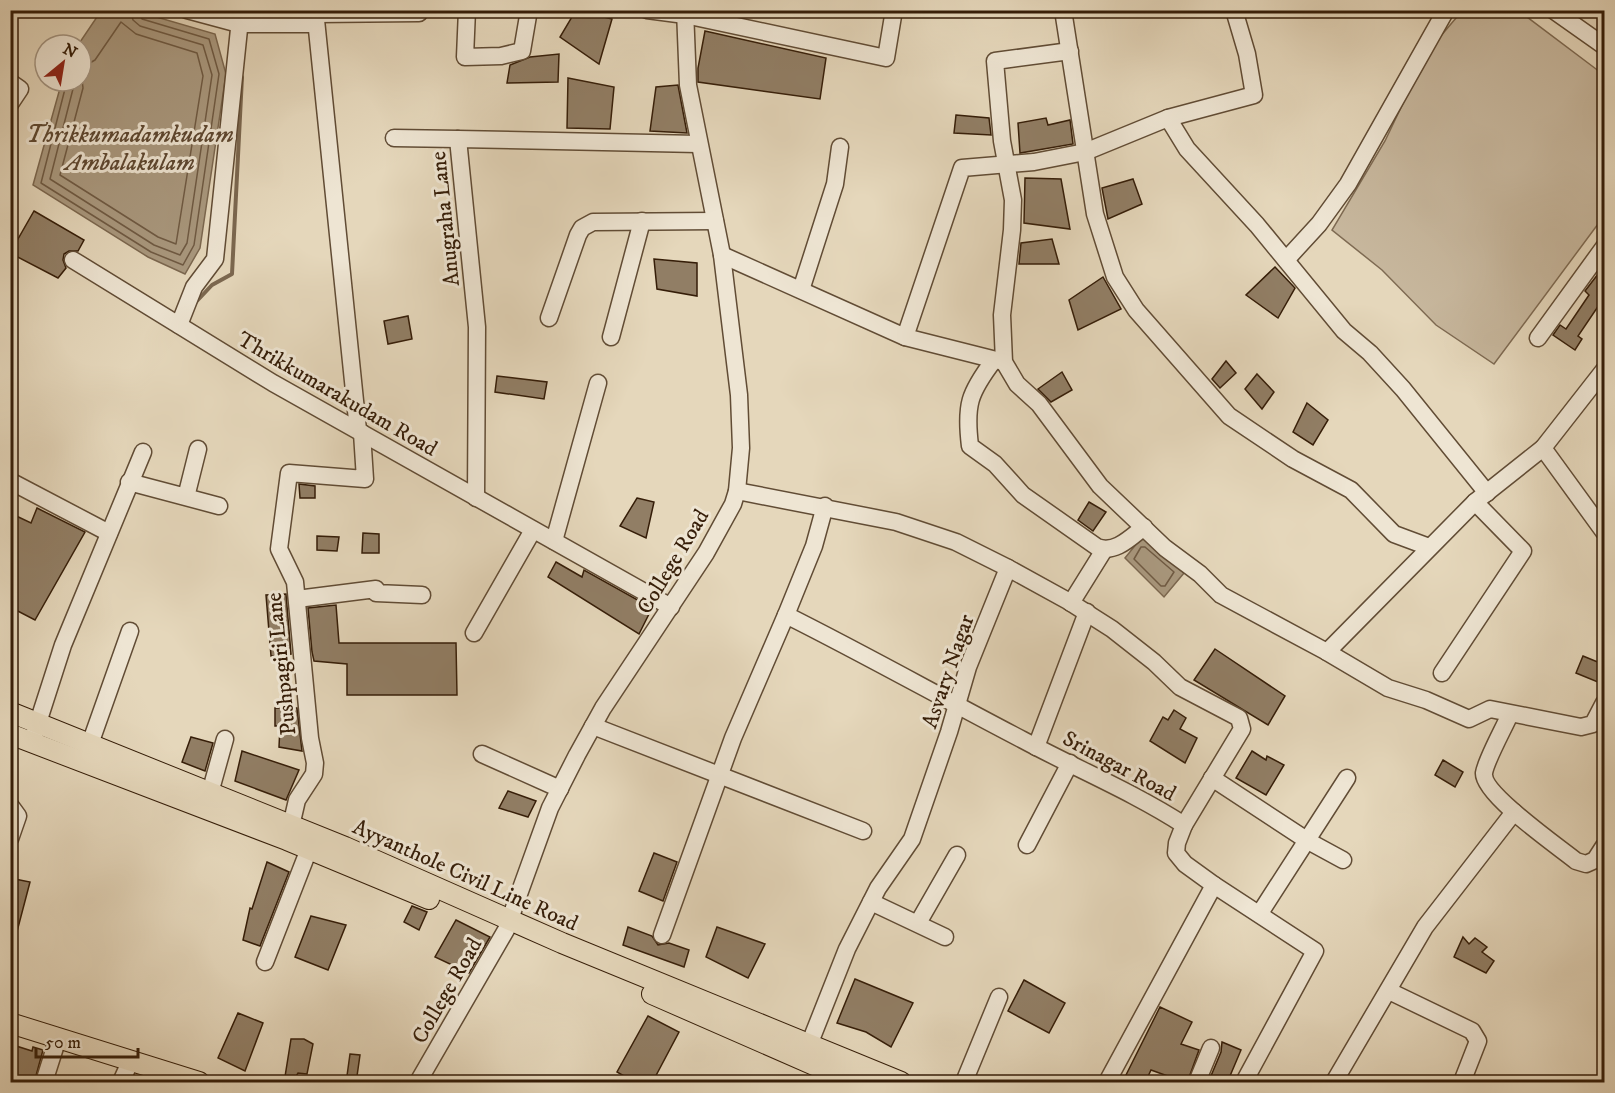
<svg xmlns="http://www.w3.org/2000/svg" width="1615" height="1093" font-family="'IM FELL DW Pica',serif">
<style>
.green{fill:#c7b79d;stroke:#7e6a52;stroke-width:1.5}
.water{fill:#a9987e;stroke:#7b674f;stroke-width:1.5}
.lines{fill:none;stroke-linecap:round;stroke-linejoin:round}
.shore{stroke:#6f5a43;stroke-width:1.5}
.stream{stroke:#7b674f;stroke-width:4}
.building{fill:#917e65;stroke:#351d08;stroke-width:1.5}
.minor-casing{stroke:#614c35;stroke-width:19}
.major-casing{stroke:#351d08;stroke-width:22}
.path{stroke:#351d08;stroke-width:2;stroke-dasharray:1.5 3;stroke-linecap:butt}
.minor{stroke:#eee5d3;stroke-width:16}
.major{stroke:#e5d7bb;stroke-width:20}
.labels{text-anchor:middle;stroke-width:6;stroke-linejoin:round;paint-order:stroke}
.street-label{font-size:22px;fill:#351d08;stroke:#eee5d3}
.water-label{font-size:24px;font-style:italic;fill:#5e4831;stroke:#eee5d3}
</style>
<rect width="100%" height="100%" fill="#e5d7bb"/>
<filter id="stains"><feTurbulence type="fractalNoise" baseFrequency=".00333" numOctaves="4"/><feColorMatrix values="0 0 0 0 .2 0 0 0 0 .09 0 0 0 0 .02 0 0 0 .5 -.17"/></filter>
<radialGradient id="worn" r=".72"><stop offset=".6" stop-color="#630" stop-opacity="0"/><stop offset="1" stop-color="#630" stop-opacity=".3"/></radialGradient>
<polygon class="green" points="1462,11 1519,11 1604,75 1604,216 1494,364 1436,325 1382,270 1332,230 1385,141 1428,51"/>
<g class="water">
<polygon points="101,11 136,11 215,34 226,74 200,248 185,274 148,257 33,185 62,81 81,81 81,45 78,45"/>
<polygon points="1142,537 1184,573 1164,597 1125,558"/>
</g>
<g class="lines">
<g class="shore">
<polyline points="81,68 95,60 121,22 136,34 197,53 203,76 176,244 158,237 60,175 83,88 81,71"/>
<polyline points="67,81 41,183 151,252 183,265 194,245 219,74 209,39 142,19 138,10"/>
<polyline points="75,81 50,179 154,245 180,255 187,243 212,75 203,45 140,26 133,20 130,10"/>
<polygon points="1141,547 1145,547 1174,572 1165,586 1161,586 1134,559"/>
</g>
<polyline class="stream" points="195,303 212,285 232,274 242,77"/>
</g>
<g class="building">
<polygon points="576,10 612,19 599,64 560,37"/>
<polygon points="705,31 826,58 820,99 698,82 698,68"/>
<polygon points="559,54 558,82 507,83 510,65 530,57"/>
<polygon points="568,78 614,87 610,129 567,128"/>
<polygon points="678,85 687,133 650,131 656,87"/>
<polygon points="956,115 989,118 991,135 954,133"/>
<polygon points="1046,118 1048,125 1070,120 1073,144 1020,153 1018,123"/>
<polygon points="1025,178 1061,179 1070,229 1024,223"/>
<polygon points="1133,179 1142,204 1108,219 1102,188"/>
<polygon points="34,211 84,240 78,251 69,251 64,254 63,260 66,268 58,278 10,253"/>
<polygon points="1052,239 1059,264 1019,264 1021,243"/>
<polygon points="654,259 697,263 697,296 657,289"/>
<polygon points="1605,265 1605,304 1601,302 1578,336 1582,339 1575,350 1553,335 1560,325 1566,329 1589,295 1585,291"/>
<polygon points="1275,267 1295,288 1278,318 1246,295"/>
<polygon points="1103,277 1121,309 1078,330 1069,300"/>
<polygon points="408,316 412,339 388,344 384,321"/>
<polygon points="1226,361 1236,373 1220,388 1212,379"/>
<polygon points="1062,372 1072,390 1051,402 1038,389"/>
<polygon points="1257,374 1274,392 1262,409 1245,389"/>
<polygon points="497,376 547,382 544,399 495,392"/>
<polygon points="1307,403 1328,420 1313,445 1293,432"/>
<polygon points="299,484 315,486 315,498 300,498"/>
<polygon points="637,498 654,502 646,538 620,526"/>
<polygon points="1089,502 1106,512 1093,531 1078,520"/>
<polygon points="37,508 85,532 35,620 10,607 10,513 31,523"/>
<polygon points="363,533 379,534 379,553 362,553"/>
<polygon points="317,536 339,537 337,551 317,550"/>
<polygon points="556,562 582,577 584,570 652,608 639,634 548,577"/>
<polygon points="286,594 291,654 271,656 266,595"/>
<polygon points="336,605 339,643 456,643 457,695 347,695 347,664 314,661 312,652 308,608"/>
<polygon points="1215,649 1285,696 1268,725 1194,680"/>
<polygon points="1583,656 1605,665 1605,685 1576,673"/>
<polygon points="275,708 297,708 302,751 279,747 280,726 275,726"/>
<polygon points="1174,710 1186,718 1180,729 1197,738 1185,763 1150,741 1163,717 1168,720"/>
<polygon points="191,737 213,743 205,771 182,762"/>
<polygon points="242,751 299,770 286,800 235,781"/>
<polygon points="1252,751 1266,760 1267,756 1284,765 1266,795 1236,778"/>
<polygon points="1443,760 1463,772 1455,787 1435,775"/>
<polygon points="508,791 536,801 528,817 499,808"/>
<polygon points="654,853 677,862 663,901 639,891"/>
<polygon points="267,862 289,872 260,946 243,940 250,908 252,909"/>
<polygon points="10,878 30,882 14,943 10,943"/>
<polygon points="412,906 427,912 419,930 404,922"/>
<polygon points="311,916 346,925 328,970 295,957"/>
<polygon points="456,920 490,937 469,973 435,957"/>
<polygon points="628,927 652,936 658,945 669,943 689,950 684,967 623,945"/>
<polygon points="717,927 765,944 748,978 706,957"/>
<polygon points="1463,937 1469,944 1475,938 1487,947 1482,952 1494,961 1486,973 1454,957"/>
<polygon points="855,979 913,1003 891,1047 866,1032 837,1023"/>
<polygon points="1024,980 1065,1003 1049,1033 1008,1011"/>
<polygon points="1160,1007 1192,1022 1181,1044 1199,1050 1187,1083 1151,1070 1145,1083 1122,1083"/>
<polygon points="238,1013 263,1023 245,1071 218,1058"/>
<polygon points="648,1016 679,1032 652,1083 636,1083 617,1072"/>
<polygon points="291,1039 304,1039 313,1044 307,1074 298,1073 292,1083 284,1083"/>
<polygon points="1222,1042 1241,1050 1227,1083 1208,1083 1221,1052"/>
<polygon points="10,1044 32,1051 33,1047 43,1050 34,1083 10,1075"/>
<polygon points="350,1054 360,1055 356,1083 346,1083"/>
</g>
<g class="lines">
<defs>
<g id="minor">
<polyline points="187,10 239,24 316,24"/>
<polyline points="315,10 358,430"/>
<polyline points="467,10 465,57 501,56 522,51 529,10"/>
<polyline points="647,10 685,15 886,58 894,10"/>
<polyline points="1063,10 1095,214 1115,277 1136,310 1229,416 1293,459 1351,490 1394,534 1429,547"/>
<polyline points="1553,10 1604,46"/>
<polyline points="316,14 419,13"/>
<polyline points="1070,51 995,61 1002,141 1013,200 1012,230 1002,315 1004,362 1017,384 1039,404 1100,486 1165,548 1200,574 1221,595 1327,652"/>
<polyline points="10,82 20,89 10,104"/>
<polyline points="1168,118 1254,95 1247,54 1234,10"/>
<polyline points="394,138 458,139"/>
<polyline points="722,255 905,337 1004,362"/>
<polyline points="73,260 273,383 671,607"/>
<polyline points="1286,260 1319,224 1348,184 1446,10"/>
<polyline points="801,290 835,184 840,147"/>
<polyline points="549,318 578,235 582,228 593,222 715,221"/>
<polyline points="179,325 194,287 215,259 241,10"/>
<polyline points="611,337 642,221"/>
<polyline points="905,337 962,168 1034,162 1085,152 1168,118 1187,149 1257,225 1344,331 1370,353 1403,389 1487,493"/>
<polyline points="1538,338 1604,247"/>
<path d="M 994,360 C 969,393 965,405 970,446 L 995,464 L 1023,495 L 1097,547 C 1115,554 1130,538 1144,527"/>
<polyline points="1543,448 1604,370"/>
<polyline points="198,449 186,497 129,482 219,506"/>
<polyline points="10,481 109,533"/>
<polyline points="737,491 896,522 956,542 1008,568 968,667 949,732 912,839 878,888 847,949 809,1045"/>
<polyline points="476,498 477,327 458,139 698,144"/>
<polyline points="1604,532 1543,448 1475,502 1327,652 1388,688 1426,700 1469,719 1490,709 1581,727 1593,724 1604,703"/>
<polyline points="554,541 598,383"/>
<polyline points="1008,568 1068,601 1112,629 1154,662 1180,687 1239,718 1242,729 1184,825"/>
<polyline points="297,599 376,589 376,593 422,595"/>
<polyline points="1071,603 1104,550"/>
<polyline points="786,615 814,546 825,506"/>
<polyline points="474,633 533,530"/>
<polyline points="1442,673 1523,551 1475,502"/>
<path d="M 1510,714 C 1504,728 1486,760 1484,773 C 1482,794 1559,847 1576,861 L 1586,864 L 1595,860 L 1604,846"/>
<polyline points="593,726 863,831"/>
<polyline points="34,735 63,645 143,452"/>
<polyline points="90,744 130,631"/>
<polyline points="1036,747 1087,612"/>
<polyline points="482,754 560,789"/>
<polyline points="1212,778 1308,841 1343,860"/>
<polyline points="210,793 225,739"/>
<polyline points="10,805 18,816 10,839"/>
<polyline points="291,826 297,800 314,774 315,763 310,738 295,582 279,549 289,473 365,479 362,433"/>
<polyline points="1027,845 1070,763"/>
<polyline points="1214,885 1315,951 1244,1082"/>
<polyline points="871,902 945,937"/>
<polyline points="1260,913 1347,778"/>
<polyline points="918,923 957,855"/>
<path d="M 662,935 L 733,738 L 786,615 C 866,655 944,699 1023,740 C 1077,769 1133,792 1184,825 L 1177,843 L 1176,853 L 1185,864 L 1214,885 L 1107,1082"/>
<polyline points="265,962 309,849"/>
<polyline points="1389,991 1472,1031 1478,1041 1462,1082"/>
<polyline points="44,1082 58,1038"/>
<polyline points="121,1082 130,1062"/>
<polyline points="418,1082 506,930 550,808 577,755 603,708 706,553 733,504 737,491 741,448 739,395 722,255 688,85 685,10"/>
<polyline points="964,1082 999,997"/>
<polyline points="1197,1082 1211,1048"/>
<polyline points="1334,1082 1425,927 1514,812"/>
</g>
<g id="major">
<polyline points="10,712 345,847 562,943 901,1082"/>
<polyline points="10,734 287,840 429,899"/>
<polyline points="652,994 853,1082"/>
<polyline points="10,1023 199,1082"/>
</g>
</defs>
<use href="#minor" class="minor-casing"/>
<use href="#major" class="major-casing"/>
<polyline class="path" points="10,564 17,552"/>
<use href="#minor" class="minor"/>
<use href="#major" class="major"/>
</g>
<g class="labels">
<g class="street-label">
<text transform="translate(444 219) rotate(-96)" y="8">Anugraha Lane</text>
<text transform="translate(338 393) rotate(30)" y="8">Thrikkumarakudam Road</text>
<text transform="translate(672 561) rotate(-59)" y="8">College Road</text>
<text transform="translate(280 664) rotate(-96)" y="8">Pushpagiri Lane</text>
<text transform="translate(947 671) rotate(-71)" y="8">Asvary Nagar</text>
<text transform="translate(1120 765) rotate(28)" y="8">Srinagar Road</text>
<text transform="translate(466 874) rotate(24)" y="8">Ayyanthole Civil Line Road</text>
<text transform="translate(446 990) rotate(-60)" y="8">College Road</text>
</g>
<g class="water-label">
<text x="130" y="142">Thrikkumadamkudam<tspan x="130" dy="28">Ambalakulam</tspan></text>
</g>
</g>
<rect width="1615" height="1093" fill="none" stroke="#e5d7bb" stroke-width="36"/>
<rect x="12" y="12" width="1591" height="1069" fill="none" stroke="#351d08" stroke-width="3"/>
<rect x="18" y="18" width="1579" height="1057" fill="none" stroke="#351d08" stroke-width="1.5"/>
<g transform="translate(63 63) rotate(30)"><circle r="28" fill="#eee5d3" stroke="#a49582" stroke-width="1.5"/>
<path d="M0-4.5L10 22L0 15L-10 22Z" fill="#8f2418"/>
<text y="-9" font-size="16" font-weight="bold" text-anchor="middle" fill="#351d08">N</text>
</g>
<path d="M36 1048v9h102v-9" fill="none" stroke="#351d08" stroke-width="3"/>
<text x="45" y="1048" font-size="18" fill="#351d08" stroke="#eee5d3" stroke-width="4.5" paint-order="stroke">50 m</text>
<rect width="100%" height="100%" filter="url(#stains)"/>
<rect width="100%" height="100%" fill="url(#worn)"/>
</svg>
